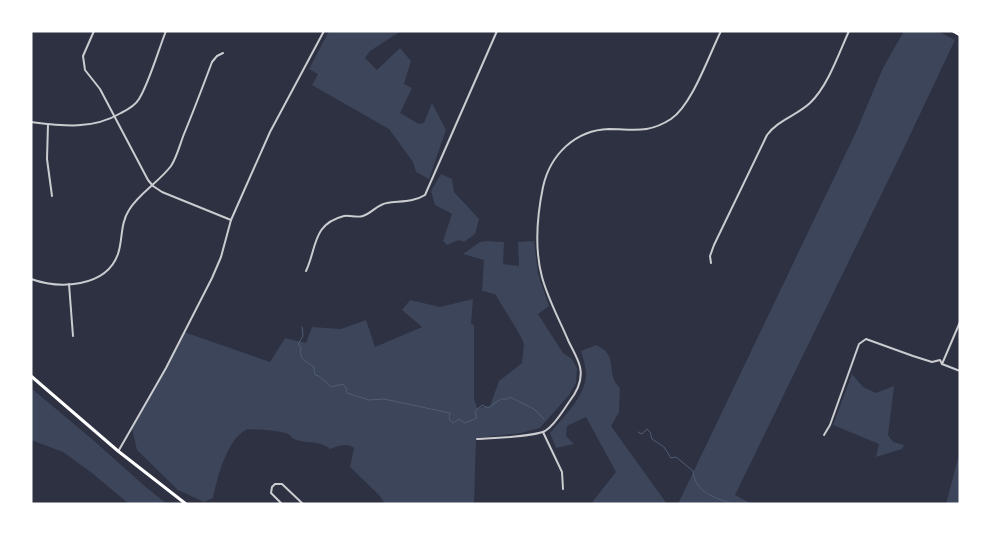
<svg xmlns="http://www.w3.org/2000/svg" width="991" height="535" font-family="'DM Sans',sans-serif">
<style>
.green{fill:#3c4559}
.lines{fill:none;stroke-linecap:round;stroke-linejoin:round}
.stream{stroke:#4f5d75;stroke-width:1}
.minor{stroke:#caccd0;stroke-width:2}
.secondary{stroke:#fff;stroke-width:3}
</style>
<rect width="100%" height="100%" fill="#2d3142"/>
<g class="green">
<polygon points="329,31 401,31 370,51 365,58 377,70 400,48 411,61 404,84 412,88 400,113 419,124 424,123 432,103 446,130 429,179 416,172 413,162 389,129 312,85 318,74 309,69"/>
<polygon points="904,31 937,31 955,40 902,152 735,495 752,504 678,504 856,132 883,68"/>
<polygon points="441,174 452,179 454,192 479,219 475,234 464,242 459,240 447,245 443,241 452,214 435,205 431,191"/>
<path d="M 487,241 L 504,242 L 503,264 L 519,266 L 518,242 L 534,241 L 538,274 L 549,306 L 538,314 L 563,353 L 572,359 L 577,368 L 576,383 L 569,395 L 540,428 L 521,433 L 476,438 L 474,504 L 385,504 L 379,495 L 350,467 L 354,448 C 347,442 338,446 330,449 C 320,440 305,444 294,439 C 291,437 290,435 288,434 C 281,431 252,428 246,430 C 227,439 217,479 213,498 L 204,502 L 178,490 L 137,450 L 132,429 L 184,332 L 270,362 L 285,338 L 306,343 L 312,327 L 341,329 L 366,320 L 375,347 L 422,327 L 402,310 L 410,300 L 440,307 L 473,299 L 471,324 L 474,325 L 474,399 L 477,408 L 490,406 L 499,381 L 522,363 L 524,344 L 520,335 L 495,294 L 482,291 L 484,260 L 463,254 L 480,242 Z"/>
<path d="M 596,345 C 621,356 604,374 620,388 L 619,412 L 611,426 L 667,504 L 594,504 L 593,501 L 616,472 L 586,417 L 567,426 L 566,436 L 574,444 L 556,448 L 550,433 C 563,417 586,396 586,374 C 586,367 583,358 581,351 Z"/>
<polygon points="852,374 863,387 876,393 894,386 888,435 893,442 904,445 902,449 876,457 879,444 833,425"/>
<polygon points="31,388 93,440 147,488 167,504 129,504 92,473 63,452 31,440"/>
<polygon points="958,458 960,458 960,504 946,504"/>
</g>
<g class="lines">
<g class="stream">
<path d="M 302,327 L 303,336 L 298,344 L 301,348 C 298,359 307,362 314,367 L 315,375 L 319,376 L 331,387 L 343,384 L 346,388 L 347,393 L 369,400 L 384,399 L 450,413 L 449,419 L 453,423 L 459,419 L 465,423 L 477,418 L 475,411 L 482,405 L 488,408 L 501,399 L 507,399 L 510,397 L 534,409 L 544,419"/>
<path d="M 638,432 L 642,434 L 647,429 L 650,432 L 652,439 L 664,447 L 671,458 L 676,457 L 693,471 C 695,493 716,498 733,504"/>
</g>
<g class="minor">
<polyline points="94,31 83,56 85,70 100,89 148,180 153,186 162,192 231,220"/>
<path d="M 31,122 C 63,126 92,130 121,113 C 127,110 135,106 139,99 C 149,83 158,51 166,31"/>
<polyline points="48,124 47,159 52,196"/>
<path d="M 711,263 L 710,256 L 714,245 L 767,135 C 778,120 796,116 810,103 C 828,86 839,53 849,31"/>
<path d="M 306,271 C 317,248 312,224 344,216 C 350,215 357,218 363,216 C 372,213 378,204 387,203 C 401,201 414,202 425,195 L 497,31"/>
<path d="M 31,279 C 59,289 106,288 118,254 C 123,239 120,224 129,210 C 138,194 159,182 171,166 C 177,157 180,144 184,134 C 194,110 203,86 212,62 L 217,56 L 223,53"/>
<polyline points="69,284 73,336"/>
<polyline points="942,364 960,322"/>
<polyline points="543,432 562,472 563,489"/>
<polyline points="824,435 830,425 859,344 866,339 913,356 932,362 940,360 942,364 960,371"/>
<path d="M 477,439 C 493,438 533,437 545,431 C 555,425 562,412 569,402 C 577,392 583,380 580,367 C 578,358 572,349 568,340 C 559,319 548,299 542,277 C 534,247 537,216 543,187 C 550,155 575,130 609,129 C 633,129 648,134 671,119 C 692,105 709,55 721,31"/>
<polyline points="119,450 166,368 212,278 221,257 231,220 270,132 324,31"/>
<polyline points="282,504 271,493 272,487 275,484 282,484 303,504"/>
</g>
<g class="secondary">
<polyline points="953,31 960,35"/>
<polyline points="31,376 118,451 186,504"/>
</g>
</g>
<rect width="991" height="535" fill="none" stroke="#ffffff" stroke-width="65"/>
</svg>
